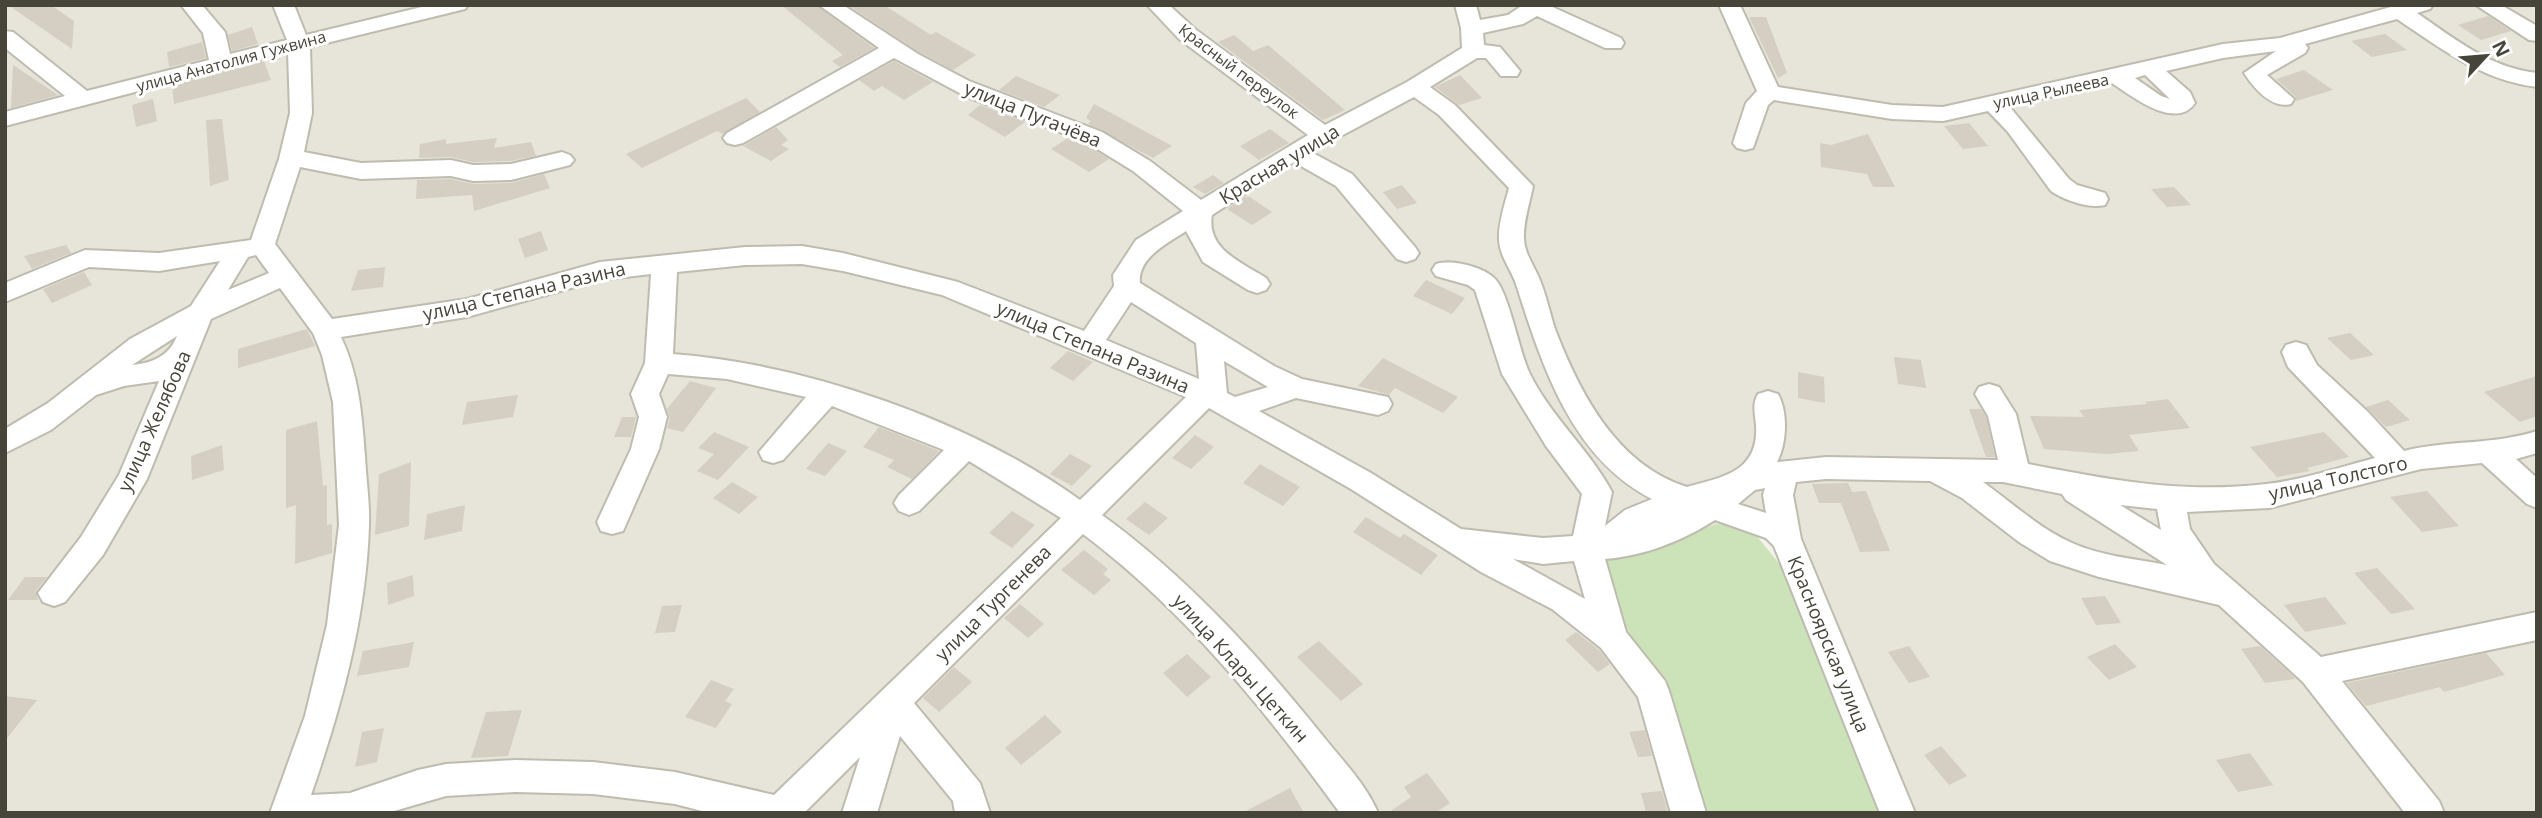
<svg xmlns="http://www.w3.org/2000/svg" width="2542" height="818" font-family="'Open Sans',sans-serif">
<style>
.residential{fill:#e7e4da}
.green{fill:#cce3b9}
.building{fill:#d4cfc2}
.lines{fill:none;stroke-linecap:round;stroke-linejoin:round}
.minor-casing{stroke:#bebbaf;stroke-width:4}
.minor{fill:#fff;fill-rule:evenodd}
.labels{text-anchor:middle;stroke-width:6;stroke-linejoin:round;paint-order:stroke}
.far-street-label{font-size:16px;fill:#47443a;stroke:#fff}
.street-label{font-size:19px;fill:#47443a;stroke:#fff}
</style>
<rect width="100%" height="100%" fill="#f4f2ec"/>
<polygon class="residential" points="5,5 2537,5 2537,813 1916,813 1864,710 1833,627 1758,528 1641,654 1705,813 5,813"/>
<polygon class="green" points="1729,521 1748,525 1798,587 1889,813 1705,813 1641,654 1616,608 1601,557"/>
<g class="building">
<polygon points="8,5 51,5 74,21 72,49"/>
<polygon points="781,5 816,5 874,48 840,67 832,61 843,55"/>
<polygon points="848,5 884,5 931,35 936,32 976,55 953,70 919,52"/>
<polygon points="2488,16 2511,31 2481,40 2458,25"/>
<polygon points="1749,17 1766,17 1787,73 1778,78"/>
<polygon points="252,27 258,44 232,51 228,35"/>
<polygon points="2385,34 2407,50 2372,57 2351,41"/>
<polygon points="1234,35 1253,51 1268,45 1345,110 1323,120 1218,42"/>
<polygon points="202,42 206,58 169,67 167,52"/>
<polygon points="264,61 271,80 174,104 172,85"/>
<polygon points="894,61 933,82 904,100 882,86 874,91 859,80"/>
<polygon points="13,65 58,95 11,108"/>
<polygon points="2304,70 2333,90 2296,101 2296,97 2276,79"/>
<polygon points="1460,75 1482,98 1459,105 1435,87"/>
<polygon points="1016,76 1060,95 1044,107 999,90"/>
<polygon points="746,98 760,112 723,134 717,131 642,168 626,154"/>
<polygon points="153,99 157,121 136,127 132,105"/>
<polygon points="1094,104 1115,115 1172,146 1153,158 1088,124 1091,121 1086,118"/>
<polygon points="980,105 1025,122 1005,137 968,115"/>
<polygon points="222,119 229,180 210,186 206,120"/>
<polygon points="1969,123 1988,146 1963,149 1944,126"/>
<polygon points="776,127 788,140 781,145 789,149 771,161 743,146"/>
<polygon points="1270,129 1289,143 1259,160 1240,146"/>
<polygon points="1868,134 1895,187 1873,187 1867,174 1821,167 1820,143 1831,145"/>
<polygon points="497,138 494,148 531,142 536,156 511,161 473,162 451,157 419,158 420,144 446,139 446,144"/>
<polygon points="1068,138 1085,144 1109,159 1089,172 1051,149"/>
<polygon points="544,174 550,188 474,211 472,195 416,199 417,180 451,179 473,184 511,183"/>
<polygon points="1213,175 1224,183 1205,194 1193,187"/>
<polygon points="1402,185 1417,203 1397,209 1383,192"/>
<polygon points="2174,187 2191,205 2167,207 2151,189"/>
<polygon points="1244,197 1250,197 1272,212 1252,225 1227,209"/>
<polygon points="541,231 548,250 525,258 518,239"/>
<polygon points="66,245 71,253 32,269 24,256"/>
<polygon points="385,267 383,287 351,291 358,270"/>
<polygon points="84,272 92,285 52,303 43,289"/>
<polygon points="1426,280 1465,298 1452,314 1413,296"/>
<polygon points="307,329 315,346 238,368 238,349"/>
<polygon points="2350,333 2374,355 2351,360 2327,338"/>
<polygon points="1068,351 1093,362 1073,381 1050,368"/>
<polygon points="1894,357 1921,360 1926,388 1898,384"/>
<polygon points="1383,358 1458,397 1443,413 1395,388 1389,395 1358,386"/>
<polygon points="1798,372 1824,377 1825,403 1798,398"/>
<polygon points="2537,376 2537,416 2520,422 2484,392"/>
<polygon points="690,381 716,388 683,432 667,428 670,418 667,409"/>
<polygon points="518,395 513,417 462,425 467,402"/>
<polygon points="2168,399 2190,428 2129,435 2139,451 2107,454 2044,449 2030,416 2084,417 2079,410 2147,404 2145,402"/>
<polygon points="2388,400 2410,420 2386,427 2366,407"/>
<polygon points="1969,409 1981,409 1986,417 1995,457 1986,457"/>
<polygon points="622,417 636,417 631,437 614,437"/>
<polygon points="317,421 323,486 327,485 327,525 332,524 332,553 295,564 296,505 286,508 286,430"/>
<polygon points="879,427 939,451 912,479 887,467 894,460 863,447"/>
<polygon points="714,432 749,447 718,480 697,471 714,454 698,448"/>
<polygon points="2324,432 2349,457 2307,468 2310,471 2277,477 2250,447"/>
<polygon points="1195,435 1214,447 1191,469 1172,458"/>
<polygon points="828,443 847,451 825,476 806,469"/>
<polygon points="222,445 224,470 192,480 191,456"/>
<polygon points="1070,454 1092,466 1072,486 1050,474"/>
<polygon points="411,462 409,526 375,535 379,474"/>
<polygon points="1260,464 1300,487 1283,506 1243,483"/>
<polygon points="732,482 758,497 739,514 713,498"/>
<polygon points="1848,483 1852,492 1866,491 1890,551 1860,552 1841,503 1819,503 1812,484"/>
<polygon points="2427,491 2459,526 2422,532 2390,497"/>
<polygon points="1145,502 1168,518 1149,535 1126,519"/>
<polygon points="465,505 462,531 424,540 427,514"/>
<polygon points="1012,511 1035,525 1012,548 989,533"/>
<polygon points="1366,517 1400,538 1404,534 1438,555 1421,575 1353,532"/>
<polygon points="1084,550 1108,569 1103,574 1111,580 1094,595 1061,570"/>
<polygon points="2377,568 2415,609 2391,614 2354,573"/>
<polygon points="413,575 414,596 388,605 387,583"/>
<polygon points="25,577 47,577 36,591 38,600 8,600"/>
<polygon points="2105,596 2121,623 2096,625 2081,598"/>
<polygon points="2325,597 2347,624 2305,632 2284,605"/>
<polygon points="1020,604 1044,624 1028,638 1004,618"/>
<polygon points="682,605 675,632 655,633 662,606"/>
<polygon points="1576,632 1599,650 1610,664 1598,672 1565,640"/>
<polygon points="1319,641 1363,684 1341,701 1297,657"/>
<polygon points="414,642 409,667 357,676 363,651"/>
<polygon points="2115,644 2137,667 2109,680 2087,657"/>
<polygon points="1909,646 1930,677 1909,683 1888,652"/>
<polygon points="2260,646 2293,676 2295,679 2265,683 2241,649"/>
<polygon points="2486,653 2505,675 2444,692 2440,687 2366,706 2347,683"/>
<polygon points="1187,654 1211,677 1187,697 1163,673"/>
<polygon points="954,667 972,682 939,712 923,698"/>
<polygon points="711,680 734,689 725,701 732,704 716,728 685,717"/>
<polygon points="5,696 37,700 5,741"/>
<polygon points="522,710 508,756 471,758 486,712"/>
<polygon points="1045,715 1062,732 1021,765 1005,748"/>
<polygon points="384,728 377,762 355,767 362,732"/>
<polygon points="1645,730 1652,756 1638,757 1629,732"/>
<polygon points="1941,746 1967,776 1949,785 1924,755"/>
<polygon points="2250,753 2273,785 2238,792 2216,760"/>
<polygon points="1427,773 1450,803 1435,813 1388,813 1411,797 1404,787"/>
<polygon points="1290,788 1304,813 1242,813"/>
<polygon points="1662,791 1668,813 1646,813 1641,793"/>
</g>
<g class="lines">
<defs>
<g id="minor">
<path d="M 181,5 L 202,5 L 225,32 L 230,54 L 287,40 L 273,5 L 294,5 L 306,35 L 430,5 L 468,5 L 465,9 L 310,47 L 312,113 L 304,152 L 361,163 L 451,160 L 473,165 L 511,164 L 562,152 L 570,155 L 574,160 L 570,165 L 511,180 L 473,181 L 451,176 L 361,179 L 300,167 L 275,244 L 332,319 L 467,299 L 600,262 L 745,247 L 802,246 L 843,253 L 958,282 L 1084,331 L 1114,286 L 1113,275 L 1136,240 L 1183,211 L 1133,171 L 1086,142 L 967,97 L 894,58 L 743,143 L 735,145 L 727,143 L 723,138 L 727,133 L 879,48 L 819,5 L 843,5 L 918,54 L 969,81 L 1102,132 L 1150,161 L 1201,200 L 1308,135 L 1179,39 L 1147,5 L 1169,5 L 1195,29 L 1325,125 L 1407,82 L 1462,48 L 1461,28 L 1455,5 L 1476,5 L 1480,20 L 1508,15 L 1523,5 L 1548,5 L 1621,38 L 1624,43 L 1621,48 L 1605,48 L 1537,16 L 1523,24 L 1483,33 L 1484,45 L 1500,47 L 1520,71 L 1517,76 L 1501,76 L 1486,58 L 1477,58 L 1430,87 L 1455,105 L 1533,186 C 1530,202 1523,222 1524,239 C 1525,256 1536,268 1541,283 C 1547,298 1550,314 1555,329 C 1580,394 1617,465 1687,487 C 1723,477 1759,472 1756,425 C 1755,414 1752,404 1758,394 L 1768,391 L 1778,394 C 1788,412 1787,443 1777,462 L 1826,457 L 1998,460 L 1988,416 L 1975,394 L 1979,387 L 1989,384 L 1999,387 L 2016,414 L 2028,464 C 2111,480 2182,494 2266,484 C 2303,480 2340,467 2375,458 L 2288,367 L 2282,352 L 2286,345 L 2296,342 L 2306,345 L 2317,365 L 2368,412 L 2404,451 C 2447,440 2494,445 2537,431 L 2537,453 L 2516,459 L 2537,478 L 2537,508 L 2527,504 L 2482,463 L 2421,469 L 2269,508 L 2187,512 L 2190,529 L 2214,564 L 2321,657 L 2537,612 L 2537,640 L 2342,681 L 2439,801 L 2444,813 L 2405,813 L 2303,682 L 2219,605 L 2099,577 L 2050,561 L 2019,542 L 1962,498 L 1930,481 L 1826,479 L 1796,482 L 1793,495 L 1801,539 L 1915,813 L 1880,813 L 1774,546 L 1766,538 L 1715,520 C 1682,541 1644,556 1605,559 L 1626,632 L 1665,681 L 1669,691 L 1706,813 L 1671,813 L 1638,697 L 1601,648 L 1552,609 L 1481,572 L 1351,489 L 1209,408 L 1102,515 C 1186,576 1257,654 1322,735 C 1341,759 1366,784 1378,813 L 1340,813 C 1266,711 1184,610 1083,534 L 914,703 L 980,783 L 990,813 L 955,813 L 953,801 L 900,736 L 877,813 L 842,813 L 860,757 L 804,813 L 710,813 L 675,804 L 593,794 L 515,792 L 446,796 L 387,813 L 270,813 L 305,716 L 327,625 L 339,525 L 333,402 L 322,355 L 313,333 L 280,288 L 211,319 L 147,479 L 103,555 L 65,602 L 54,606 L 43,602 L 38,593 L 81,537 L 119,475 L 159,381 L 124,386 L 96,395 L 51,430 L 5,453 L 5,429 L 48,403 L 130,339 L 191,306 L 220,261 L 159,271 L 89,267 L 5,302 L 5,283 L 85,250 L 159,253 L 251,240 L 279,159 L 290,113 L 288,52 L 5,126 L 5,112 L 65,96 L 5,48 L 5,31 L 13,32 L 87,91 L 209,60 L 203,33 ZM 1414,97 L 1439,115 L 1509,188 C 1505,203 1498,224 1499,240 C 1500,257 1511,269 1516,284 C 1542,365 1571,458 1652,499 L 1625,510 L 1605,526 L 1612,492 C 1589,449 1550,416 1529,372 C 1519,350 1509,295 1496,280 C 1485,267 1452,259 1436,264 L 1432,270 L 1436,276 L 1468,285 L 1475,290 L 1502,374 L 1546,446 L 1582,494 L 1573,536 L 1543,538 L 1461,529 L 1371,473 L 1259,411 L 1296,398 L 1378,415 L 1388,411 L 1392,404 L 1388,397 L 1302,379 L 1274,366 L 1140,283 C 1137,258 1168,243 1186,231 L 1203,262 L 1248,290 L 1257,293 L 1266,290 L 1270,284 L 1266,278 C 1241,262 1206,249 1212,215 L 1294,162 L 1336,186 L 1397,259 L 1406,262 L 1415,259 L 1419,253 L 1415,247 L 1352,174 L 1311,152 ZM 256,255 L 269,273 L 228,290 L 248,257 ZM 802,264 L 843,271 L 942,295 L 1186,397 L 1080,500 C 971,421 806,364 673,354 L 677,272 L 745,265 ZM 651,274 L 645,363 L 631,394 L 639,417 L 631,449 L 597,522 L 601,531 L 612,534 L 623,531 L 659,449 L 667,417 L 659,394 L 668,374 L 727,379 L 806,397 L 759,452 L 763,460 L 773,463 L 783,460 L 832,406 L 944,450 L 899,495 L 894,503 L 899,511 L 909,515 L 919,511 L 969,461 L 1061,518 L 774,795 L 675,772 L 593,762 L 515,760 L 446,764 L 418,770 L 350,793 L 311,795 C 341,708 366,619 369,526 C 370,503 366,479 365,456 C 362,415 359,375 341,337 L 467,317 L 600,280 ZM 1131,302 L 1196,343 L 1199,379 L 1106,340 ZM 177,336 C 169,356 153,363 132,365 ZM 1224,361 L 1268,387 L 1235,397 L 1227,393 ZM 1983,482 L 2003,482 L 2062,494 L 2066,500 L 2167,565 C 2135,559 2101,556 2072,543 C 2039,528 2012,503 1983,482 ZM 1765,488 L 1763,495 L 1766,513 L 1738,504 L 1755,490 ZM 2120,505 L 2157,509 L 2161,530 ZM 1513,559 L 1543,564 L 1574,561 L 1585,599 Z"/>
<path d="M 1719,5 L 1740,5 L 1778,87 L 1892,105 L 1943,107 L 2223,44 L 2280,38 L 2398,5 L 2433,5 L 2430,9 L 2417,13 C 2455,39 2490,68 2537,73 L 2537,87 C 2481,80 2442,49 2397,19 L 2305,44 L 2308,48 L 2305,53 L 2267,75 L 2294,99 L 2291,104 C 2271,109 2254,88 2244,73 L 2276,51 L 2223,58 L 2166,71 L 2190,92 L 2195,103 C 2176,131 2131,96 2112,83 L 2009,106 L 2069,179 L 2077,185 L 2105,193 L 2108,199 L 2105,205 C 2089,209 2064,200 2051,191 L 2008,132 L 1988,111 L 1943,121 L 1892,119 L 1774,100 L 1768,105 L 1753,148 L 1745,150 L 1737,148 L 1733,143 L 1746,103 L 1757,91 ZM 2145,75 L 2170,99 L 2161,96 L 2135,78 Z"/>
<polygon points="2476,5 2501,5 2537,26 2537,41 2529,40"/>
</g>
</defs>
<use href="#minor" class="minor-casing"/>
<use href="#minor" class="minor"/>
</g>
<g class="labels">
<g class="far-street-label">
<text transform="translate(231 61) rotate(-15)" y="6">улица Анатолия Гужвина</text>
<text transform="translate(1239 71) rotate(37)" y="6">Красный переулок</text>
<text transform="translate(2051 91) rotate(-12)" y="6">улица Рылеева</text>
</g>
<g class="street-label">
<text transform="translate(1033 114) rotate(22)" y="7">улица Пугачёва</text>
<text transform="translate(1279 164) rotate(-31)" y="7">Красная улица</text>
<text transform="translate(524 291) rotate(-13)" y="7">улица Степана Разина</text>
<text transform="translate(1093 347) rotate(23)" y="7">улица Степана Разина</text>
<text transform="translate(154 421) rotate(-66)" y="7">улица Желябова</text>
<text transform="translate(2338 478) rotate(-13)" y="7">улица Толстого</text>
<text transform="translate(993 603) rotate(-45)" y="7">улица Тургенева</text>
<text transform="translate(1829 644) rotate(68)" y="7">Красноярская улица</text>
<text transform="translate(1241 668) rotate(48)" y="7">улица Клары Цеткин</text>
</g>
</g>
<rect width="2542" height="818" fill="none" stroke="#47443a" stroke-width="14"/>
<g transform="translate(2486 56) rotate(64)" stroke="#ffffff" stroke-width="5" paint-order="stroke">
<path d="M0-5L12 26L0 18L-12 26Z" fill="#47443a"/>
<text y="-10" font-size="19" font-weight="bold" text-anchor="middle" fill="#47443a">N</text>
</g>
</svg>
